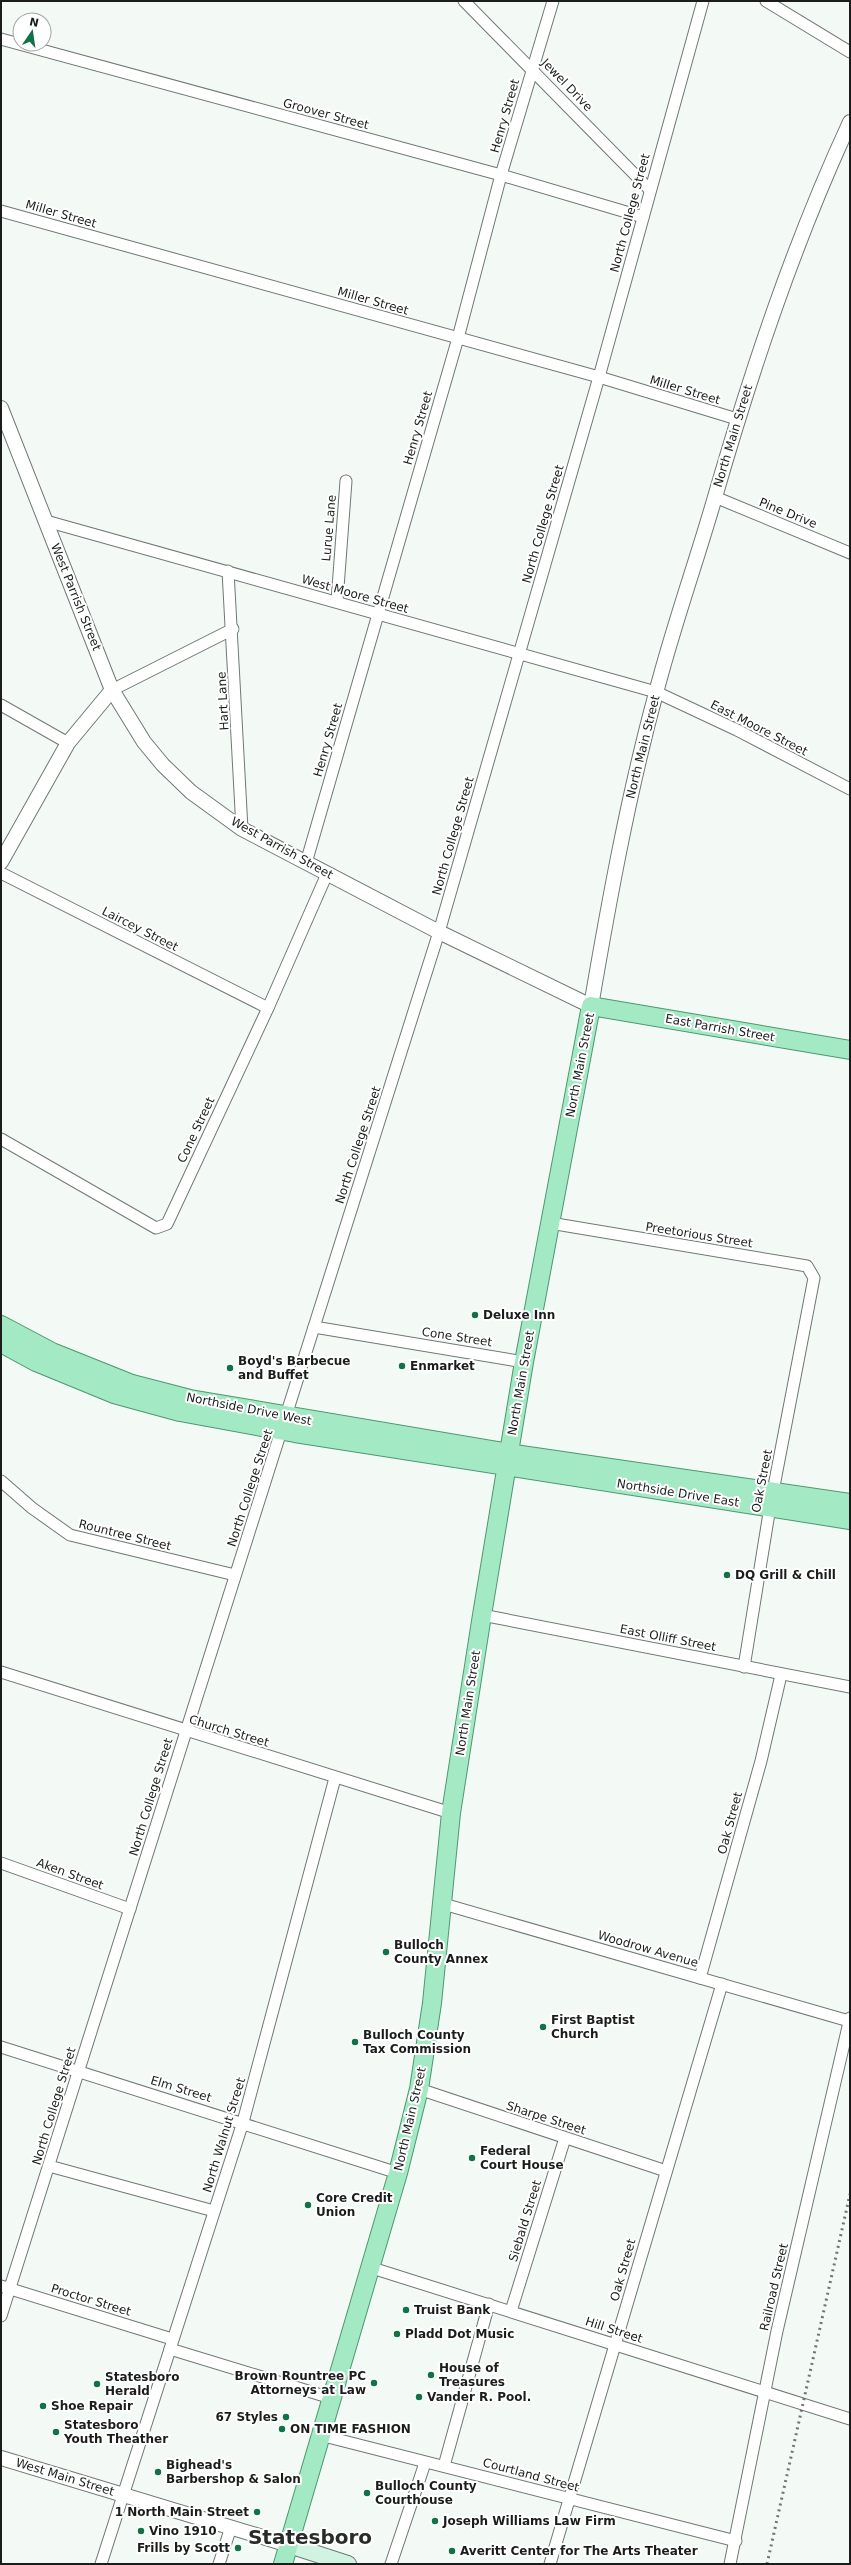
<svg xmlns="http://www.w3.org/2000/svg" width="851" height="2565" font-family="'DejaVu Sans',sans-serif">
<style>
.lines{fill:none;stroke-linecap:round;stroke-linejoin:round}
.minor-casing{stroke:#717773;stroke-width:13}
.tertiary-casing{stroke:#717773;stroke-width:16}
.secondary-casing{stroke:#717773;stroke-width:18}
.primary-casing{stroke:#4c9870;stroke-width:20}
.minor{stroke:#fff;stroke-width:11}
.tertiary{stroke:#fff;stroke-width:14}
.secondary{stroke:#d1f4e2;stroke-width:16}
.primary{stroke:#a3e9c4;stroke-width:18}
.rail{stroke:#717573;stroke-width:3;stroke-dasharray:2 4;stroke-linecap:butt}
.poi-dot{fill:#127247;stroke:#fff;stroke-width:1.5}
.labels{text-anchor:middle;stroke-width:4;stroke-linejoin:round;paint-order:stroke}
.street-label{font-size:12px;fill:#1b1d1c;stroke:#fff}
.poi-label{font-size:12px;font-weight:bold;fill:#1b1d1c;stroke:#fff;text-anchor:start}
.town-label{font-size:20px;font-weight:bold;fill:#272c29;stroke:#fff}
</style>
<rect width="100%" height="100%" fill="#f3faf5"/>
<g class="lines">
<defs>
<g id="minor">
<polyline points="464,1 649,189"/>
<polyline points="766,1 850,52"/>
<polyline points="1,39 501,175 643,217"/>
<polyline points="1,211 599,377 737,419"/>
<polyline points="715,497 850,553"/>
<polyline points="46,521 656,692 737,730 850,789"/>
<polyline points="228,571 242,829"/>
<polyline points="337,601 346,481"/>
<polyline points="112,690 233,629"/>
<polyline points="1,705 68,743"/>
<polyline points="306,863 458,338 501,175 553,1"/>
<polyline points="1,873 268,1008"/>
<polyline points="1,1139 156,1228 167,1224 268,1008 327,874"/>
<polyline points="550,1223 807,1266 814,1278 770,1507 744,1667"/>
<polyline points="314,1327 524,1362"/>
<polyline points="1,1481 32,1508 70,1535 235,1575"/>
<polyline points="482,1615 850,1687"/>
<polyline points="1,1672 451,1813"/>
<polyline points="1,1863 130,1909"/>
<polyline points="440,1903 849,2021"/>
<polyline points="700,1978 761,1761 781,1675"/>
<polyline points="1,2047 398,2173"/>
<polyline points="419,2089 666,2171"/>
<polyline points="49,2166 214,2211"/>
<polyline points="369,2267 850,2419"/>
<polyline points="1,2286 172,2339"/>
<polyline points="511,2311 565,2138"/>
<polyline points="1,2316 439,932 599,377 703,1"/>
<polyline points="170,2349 331,2398"/>
<polyline points="320,2435 736,2541"/>
<polyline points="444,2466 489,2304"/>
<polyline points="101,2564 243,2122 335,1778"/>
<polyline points="219,2564 231,2527"/>
<polyline points="391,2564 425,2463"/>
<polyline points="550,2564 722,1984"/>
<polyline points="730,2564 777,2331 850,2018"/>
</g>
<g id="tertiary">
<path d="M 1,408 L 112,690 L 144,742 L 163,765 L 191,792 L 242,829 L 439,932 L 591,1006 C 609,901 628,796 656,693 C 673,627 696,563 715,497 C 752,369 794,243 850,122"/>
<polyline points="1,862 68,743 112,690"/>
<polyline points="1,2458 289,2545"/>
</g>
<polyline id="secondary" points="289,2545 348,2564"/>
<g id="primary">
<polyline points="1,1325 52,1352 132,1384 190,1399 509,1453 850,1503"/>
<polyline points="1,1343 36,1362 114,1394 180,1412 295,1433 850,1520"/>
<polyline points="283,2564 398,2173 419,2089 432,2003 451,1813 482,1615 524,1362 591,1006 850,1050"/>
</g>
</defs>
<use href="#minor" class="minor-casing"/>
<use href="#tertiary" class="tertiary-casing"/>
<use href="#secondary" class="secondary-casing"/>
<use href="#primary" class="primary-casing"/>
<use href="#minor" class="minor"/>
<use href="#tertiary" class="tertiary"/>
<use href="#secondary" class="secondary"/>
<use href="#primary" class="primary"/>
<polyline class="rail" points="767,2564 850,2194"/>
</g>
<g class="poi-dot">
<circle cx="475" cy="1315" r="4"/>
<circle cx="402" cy="1366" r="4"/>
<circle cx="230" cy="1368" r="4"/>
<circle cx="727" cy="1575" r="4"/>
<circle cx="386" cy="1952" r="4"/>
<circle cx="543" cy="2027" r="4"/>
<circle cx="355" cy="2042" r="4"/>
<circle cx="472" cy="2158" r="4"/>
<circle cx="308" cy="2205" r="4"/>
<circle cx="406" cy="2310" r="4"/>
<circle cx="397" cy="2334" r="4"/>
<circle cx="431" cy="2375" r="4"/>
<circle cx="374" cy="2383" r="4"/>
<circle cx="97" cy="2384" r="4"/>
<circle cx="419" cy="2397" r="4"/>
<circle cx="43" cy="2406" r="4"/>
<circle cx="286" cy="2417" r="4"/>
<circle cx="282" cy="2429" r="4"/>
<circle cx="56" cy="2432" r="4"/>
<circle cx="158" cy="2472" r="4"/>
<circle cx="367" cy="2493" r="4"/>
<circle cx="257" cy="2512" r="4"/>
<circle cx="435" cy="2521" r="4"/>
<circle cx="141" cy="2531" r="4"/>
<circle cx="238" cy="2548" r="4"/>
<circle cx="452" cy="2551" r="4"/>
</g>
<g class="labels">
<g class="street-label">
<text transform="translate(567 85) rotate(46)" y="4">Jewel Drive</text>
<text transform="translate(326 114) rotate(15)" y="4">Groover Street</text>
<text transform="translate(505 116) rotate(-74)" y="4">Henry Street</text>
<text transform="translate(630 213) rotate(-75)" y="4">North College Street</text>
<text transform="translate(61 214) rotate(16)" y="4">Miller Street</text>
<text transform="translate(373 301) rotate(16)" y="4">Miller Street</text>
<text transform="translate(685 390) rotate(17)" y="4">Miller Street</text>
<text transform="translate(418 428) rotate(-74)" y="4">Henry Street</text>
<text transform="translate(733 436) rotate(-73)" y="4">North Main Street</text>
<text transform="translate(788 513) rotate(22)" y="4">Pine Drive</text>
<text transform="translate(543 524) rotate(-74)" y="4">North College Street</text>
<text transform="translate(329 528) rotate(-85)" y="4">Lurue Lane</text>
<text transform="translate(355 594) rotate(16)" y="4">West Moore Street</text>
<text transform="translate(76 597) rotate(68)" y="4">West Parrish Street</text>
<text transform="translate(223 701) rotate(-93)" y="4">Hart Lane</text>
<text transform="translate(759 728) rotate(27)" y="4">East Moore Street</text>
<text transform="translate(328 740) rotate(-74)" y="4">Henry Street</text>
<text transform="translate(643 747) rotate(-76)" y="4">North Main Street</text>
<text transform="translate(453 836) rotate(-74)" y="4">North College Street</text>
<text transform="translate(282 848) rotate(29)" y="4">West Parrish Street</text>
<text transform="translate(140 929) rotate(27)" y="4">Laircey Street</text>
<text transform="translate(720 1028) rotate(10)" y="4">East Parrish Street</text>
<text transform="translate(580 1065) rotate(-79)" y="4">North Main Street</text>
<text transform="translate(196 1130) rotate(-65)" y="4">Cone Street</text>
<text transform="translate(358 1145) rotate(-72)" y="4">North College Street</text>
<text transform="translate(699 1235) rotate(9)" y="4">Preetorious Street</text>
<text transform="translate(457 1337) rotate(9)" y="4">Cone Street</text>
<text transform="translate(521 1383) rotate(-80)" y="4">North Main Street</text>
<text transform="translate(249 1409) rotate(11)" y="4">Northside Drive West</text>
<text transform="translate(762 1481) rotate(-79)" y="4">Oak Street</text>
<text transform="translate(250 1488) rotate(-72)" y="4">North College Street</text>
<text transform="translate(678 1493) rotate(9)" y="4">Northside Drive East</text>
<text transform="translate(125 1535) rotate(14)" y="4">Rountree Street</text>
<text transform="translate(668 1638) rotate(11)" y="4">East Olliff Street</text>
<text transform="translate(468 1703) rotate(-81)" y="4">North Main Street</text>
<text transform="translate(229 1731) rotate(17)" y="4">Church Street</text>
<text transform="translate(151 1797) rotate(-73)" y="4">North College Street</text>
<text transform="translate(730 1823) rotate(-75)" y="4">Oak Street</text>
<text transform="translate(70 1874) rotate(20)" y="4">Aken Street</text>
<text transform="translate(648 1949) rotate(16)" y="4">Woodrow Avenue</text>
<text transform="translate(181 2089) rotate(17)" y="4">Elm Street</text>
<text transform="translate(54 2106) rotate(-73)" y="4">North College Street</text>
<text transform="translate(546 2118) rotate(18)" y="4">Sharpe Street</text>
<text transform="translate(410 2119) rotate(-77)" y="4">North Main Street</text>
<text transform="translate(224 2135) rotate(-73)" y="4">North Walnut Street</text>
<text transform="translate(525 2221) rotate(-73)" y="4">Siebald Street</text>
<text transform="translate(623 2270) rotate(-74)" y="4">Oak Street</text>
<text transform="translate(774 2287) rotate(-77)" y="4">Railroad Street</text>
<text transform="translate(91 2300) rotate(17)" y="4">Proctor Street</text>
<text transform="translate(614 2330) rotate(18)" y="4">Hill Street</text>
<text transform="translate(531 2475) rotate(15)" y="4">Courtland Street</text>
<text transform="translate(65 2477) rotate(17)" y="4">West Main Street</text>
</g>
<g class="poi-label">
<text x="483" y="1319">Deluxe Inn</text>
<text x="238" y="1365">Boyd's Barbecue<tspan x="238" dy="14">and Buffet</tspan></text>
<text x="410" y="1370">Enmarket</text>
<text x="735" y="1579">DQ Grill &amp; Chill</text>
<text x="394" y="1949">Bulloch<tspan x="394" dy="14">County Annex</tspan></text>
<text x="551" y="2024">First Baptist<tspan x="551" dy="14">Church</tspan></text>
<text x="363" y="2039">Bulloch County<tspan x="363" dy="14">Tax Commission</tspan></text>
<text x="480" y="2155">Federal<tspan x="480" dy="14">Court House</tspan></text>
<text x="316" y="2202">Core Credit<tspan x="316" dy="14">Union</tspan></text>
<text x="414" y="2314">Truist Bank</text>
<text x="405" y="2338">Pladd Dot Music</text>
<text x="439" y="2372">House of<tspan x="439" dy="14">Treasures</tspan></text>
<text x="366" y="2380" text-anchor="end">Brown Rountree PC<tspan x="366" dy="14">Attorneys at Law</tspan></text>
<text x="105" y="2381">Statesboro<tspan x="105" dy="14">Herald</tspan></text>
<text x="427" y="2401">Vander R. Pool.</text>
<text x="51" y="2410">Shoe Repair</text>
<text x="278" y="2421" text-anchor="end">67 Styles</text>
<text x="64" y="2429">Statesboro<tspan x="64" dy="14">Youth Theather</tspan></text>
<text x="290" y="2433">ON TIME FASHION</text>
<text x="166" y="2469">Bighead's<tspan x="166" dy="14">Barbershop &amp; Salon</tspan></text>
<text x="375" y="2490">Bulloch County<tspan x="375" dy="14">Courthouse</tspan></text>
<text x="249" y="2516" text-anchor="end">1 North Main Street</text>
<text x="443" y="2525">Joseph Williams Law Firm</text>
<text x="149" y="2535">Vino 1910</text>
<text x="230" y="2552" text-anchor="end">Frills by Scott</text>
<text x="460" y="2555">Averitt Center for The Arts Theater</text>
</g>
<g class="town-label">
<text x="310" y="2544">Statesboro</text>
</g>
</g>
<rect width="851" height="2565" fill="none" stroke="#1b1d1c" stroke-width="4"/>
<g transform="translate(32 32) rotate(13)"><circle r="19" fill="#ffffff" stroke="#a4a5a4"/>
<path d="M0-3L7 15L0 10L-7 15Z" fill="#127247"/>
<text y="-6" font-size="11" font-weight="bold" text-anchor="middle" fill="#1b1d1c">N</text>
</g>
</svg>
